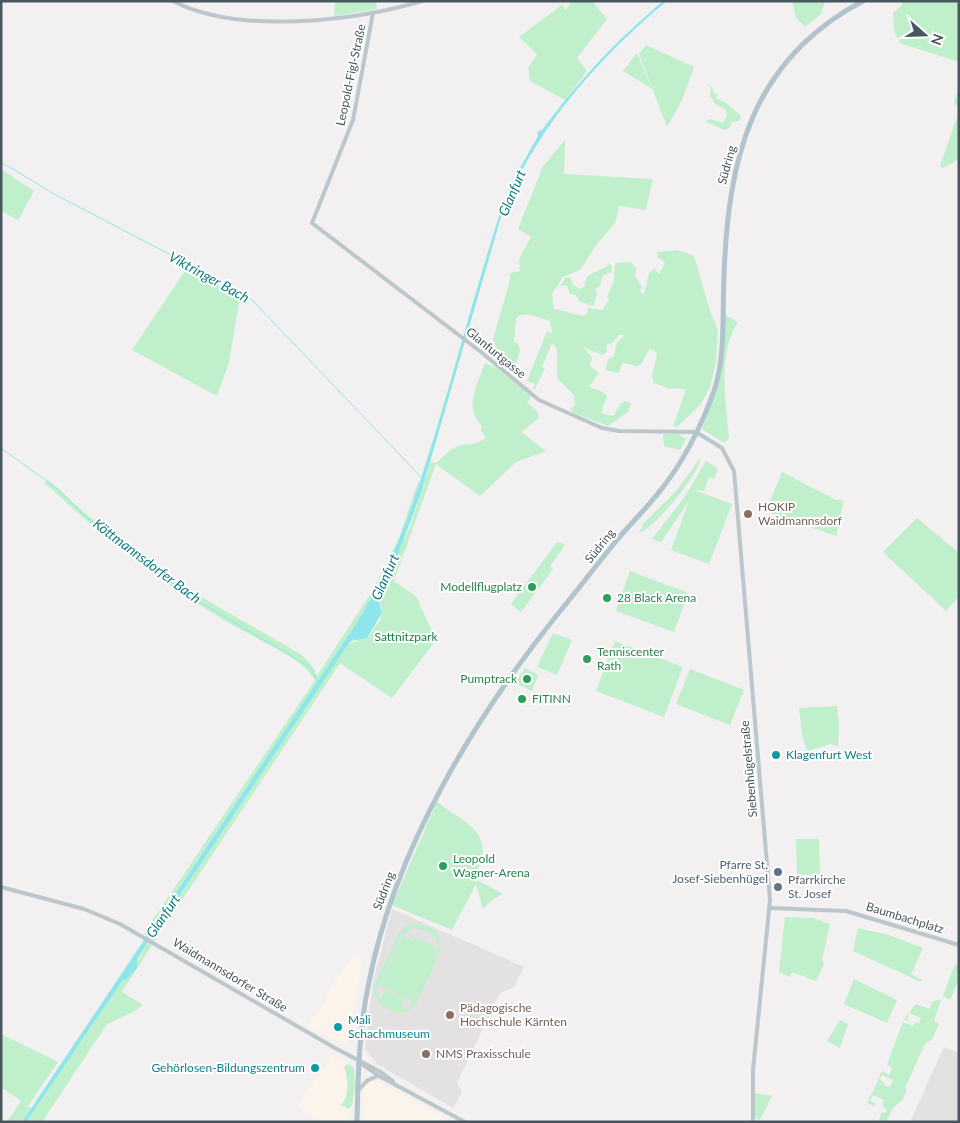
<svg xmlns="http://www.w3.org/2000/svg" width="960" height="1123" font-family="Lato,sans-serif">
<style>
.commercial{fill:#fcf4eb}
.education{fill:#e3e1e2}
.green{fill:#c0efcb;fill-rule:evenodd}
.water{fill:#8ee6ea}
.lines{fill:none;stroke-linecap:round;stroke-linejoin:round}
.stream{stroke:#8ee6ea;stroke-width:1}
.minor{stroke:#bcc7cc;stroke-width:4}
.major{stroke:#b1c4ce;stroke-width:5}
.education-dot{fill:#8d6e63;stroke:#fff;stroke-width:2}
.leisure-dot{fill:#2e9e5b;stroke:#fff;stroke-width:2}
.culture-dot{fill:#0f9aa8;stroke:#fff;stroke-width:2}
.service-dot{fill:#5c6f8a;stroke:#fff;stroke-width:2}
.worship-dot{fill:#6b7280;stroke:#fff;stroke-width:2}
.labels{text-anchor:middle;stroke-width:4;stroke-linejoin:round;paint-order:stroke}
.street-label{font-size:12px;fill:#48575d;stroke:#fff}
.education-label{font-size:12px;fill:#785e54;stroke:#fff;text-anchor:start}
.leisure-label{font-size:12px;fill:#27864d;stroke:#fff;text-anchor:start}
.park-label{font-size:12px;fill:#197e3c;stroke:#fff}
.culture-label{font-size:12px;fill:#0d838f;stroke:#fff;text-anchor:start}
.service-label{font-size:12px;fill:#4e5e75;stroke:#fff;text-anchor:end}
.worship-label{font-size:12px;fill:#5b616d;stroke:#fff;text-anchor:start}
.water-label{font-size:14px;font-style:italic;fill:#107d83;stroke:#fff}
</style>
<rect width="100%" height="100%" fill="#f2f0f0"/>
<g class="commercial">
<polygon points="357,952 362,964 347,1045 306,1027 328,998 327,992"/>
<polygon points="332,1055 348,1064 349,1122 319,1122 297,1106"/>
<polygon points="374,1081 379,1082 454,1122 362,1122 363,1092 365,1085"/>
</g>
<g class="education">
<polygon points="392,909 524,967 514,987 500,993 457,1083 462,1092 453,1108 377,1064 365,1049 373,982"/>
<polygon points="944,1047 959,1053 959,1122 910,1122"/>
</g>
<g class="green">
<polygon points="335,1 376,1 377,9 334,16"/>
<polygon points="572,1 592,1 607,19 577,58 587,71 565,100 530,81 528,68 537,54 519,37 562,5 566,10"/>
<polygon points="792,1 825,1 821,14 805,27 796,18"/>
<polygon points="902,1 959,1 959,62 900,43 894,31 893,13 902,5"/>
<polygon points="646,45 694,67 682,100 667,127 639,54"/>
<polygon points="637,53 652,89 623,71"/>
<polygon points="708,84 713,89 714,95 718,92 716,98 726,103 741,116 739,121 732,122 728,129 724,130 705,121 711,119 723,123 727,115 726,110 716,104 710,96 711,90"/>
<polygon points="959,88 959,159 943,168 940,166 959,111 954,101"/>
<path d="M 565,140 L 564,174 L 653,179 L 646,210 L 619,206 L 615,223 L 596,245 L 580,270 L 563,277 L 552,294 L 554,309 L 583,316 L 587,314 L 588,308 L 602,310 L 609,300 L 607,297 L 614,281 L 615,263 L 631,262 L 636,268 L 635,276 L 642,287 L 640,292 L 644,294 L 649,273 L 654,268 L 659,274 L 665,263 L 657,257 L 658,252 L 678,250 L 694,256 L 710,311 L 718,330 L 716,362 L 710,387 L 701,404 L 677,427 L 673,426 L 686,390 L 679,388 L 670,389 L 654,383 L 652,376 L 657,353 L 650,348 L 642,363 L 638,366 L 622,363 L 619,373 L 605,370 L 608,359 L 614,357 L 617,342 L 625,335 L 619,335 L 612,343 L 606,345 L 607,352 L 602,355 L 583,347 L 592,357 L 590,366 L 599,373 L 589,387 L 601,391 L 607,396 L 601,413 L 613,416 L 621,403 L 627,401 L 631,403 L 628,412 L 608,426 L 573,413 L 570,409 L 575,405 L 574,395 L 557,378 L 557,348 L 552,343 L 542,367 L 545,368 L 535,389 L 533,389 L 535,384 L 527,381 L 547,331 L 552,333 L 550,321 C 539,318 526,310 516,318 L 514,342 L 518,344 L 520,350 L 513,374 L 493,358 L 496,348 L 493,339 L 510,280 L 510,273 L 520,271 L 519,259 L 531,237 L 518,229 L 543,166 Z"/>
<polygon points="1,169 34,191 18,220 1,211"/>
<path d="M 609,264 L 612,265 L 611,272 L 603,275 L 600,286 L 596,289 L 597,295 L 593,306 L 579,301 L 576,295 L 570,294 L 567,285 L 561,286 L 565,278 L 570,277 L 573,285 L 579,289 L 585,286 C 584,271 602,272 609,264 Z"/>
<polygon points="187,268 240,297 229,362 217,396 132,350"/>
<path d="M 725,315 L 738,322 C 717,355 726,400 729,438 L 724,443 L 702,429 L 719,384 Z"/>
<path d="M 485,363 L 495,367 L 531,396 L 527,403 L 538,412 L 539,418 L 521,432 L 546,451 L 516,462 L 480,496 L 436,464 L 394,581 L 416,596 L 436,640 L 392,698 L 340,663 L 154,942 L 151,939 L 347,645 L 370,635 L 381,618 L 382,608 L 378,597 L 410,527 L 431,462 L 436,463 C 443,457 450,449 459,446 C 472,442 472,447 486,438 L 481,431 L 482,426 C 463,408 478,383 485,363 Z"/>
<polygon points="663,434 678,434 686,439 680,450 664,446"/>
<path d="M 701,457 C 700,473 654,530 638,533 L 643,527 L 642,525 L 677,490 Z"/>
<polygon points="706,461 718,469 714,479 709,477 704,491 694,490 732,504 709,564 671,550 689,501 661,542 652,539 684,498"/>
<polygon points="782,472 836,500 844,500 836,536 766,511"/>
<path d="M 48,480 L 86,514 L 159,570 L 191,591 L 302,655 L 313,667 L 317,676 L 373,590 L 399,538 L 418,482 L 420,482 L 392,559 L 365,611 L 147,935 L 144,933 L 315,680 C 301,658 274,648 251,635 C 192,604 137,563 86,520 C 71,508 59,494 44,483 Z"/>
<polygon points="917,518 959,553 959,596 946,611 883,552"/>
<polygon points="557,542 565,545 550,566 553,569 521,612 511,604"/>
<polygon points="630,571 688,593 674,632 616,611"/>
<polygon points="553,633 572,640 557,675 537,667"/>
<polygon points="615,641 683,667 664,717 596,691"/>
<polygon points="525,668 537,674 538,676 532,691 515,683"/>
<polygon points="690,669 744,690 730,725 676,704"/>
<polygon points="837,706 839,727 838,747 831,744 807,751 802,735 799,708"/>
<path d="M 437,802 C 465,823 497,833 476,873 L 480,876 L 476,883 L 479,881 L 503,894 L 492,900 L 483,909 L 476,884 L 452,930 L 392,905 Z"/>
<polygon points="796,839 819,839 820,874 797,875"/>
<polygon points="785,917 813,918 830,924 822,960 824,964 816,981 792,972 790,977 779,972"/>
<path d="M 413,924 C 456,926 437,959 427,981 C 422,990 418,1006 409,1010 C 397,1016 386,1009 378,1001 L 374,994 L 375,984 L 399,933 L 406,926 ZM 412,928 C 426,928 442,937 437,952 L 435,951 L 437,948 L 412,936 L 411,938 L 430,949 L 403,936 L 379,985 L 414,1002 L 410,1006 L 400,1009 L 404,999 L 385,990 L 380,999 L 377,988 L 402,935 Z"/>
<polygon points="858,928 889,935 923,948 911,974 922,980 921,982 853,951"/>
<polygon points="148,943 152,945 122,992 143,1005 133,1012 107,1024 42,1122 26,1122 123,980 127,979"/>
<polygon points="955,964 959,964 959,979 950,1000 943,996"/>
<polygon points="854,979 897,1000 887,1023 844,1004"/>
<polygon points="942,997 934,1021 939,1024 932,1040 927,1042 924,1046 905,1088 907,1089 903,1099 893,1108 886,1122 878,1122 882,1112 885,1113 887,1110 882,1104 884,1100 873,1095 870,1101 876,1103 874,1106 867,1103 877,1083 890,1087 893,1080 882,1075 880,1080 885,1083 884,1085 877,1082 882,1071 889,1075 892,1068 887,1064 903,1022 913,1026 915,1022 919,1023 921,1018 909,1013 907,1019 912,1023 904,1019 916,1004 930,1009 933,1001 941,1000"/>
<polygon points="840,1020 848,1024 840,1048 827,1041"/>
<polygon points="1,1034 58,1062 28,1106 31,1108 22,1122 7,1122 21,1101 1,1087"/>
<path d="M 348,1064 L 354,1068 L 355,1087 L 352,1106 L 348,1109 L 339,1104 L 342,1104 C 350,1092 348,1078 344,1067 Z"/>
<polygon points="754,1093 772,1096 760,1120 755,1118"/>
</g>
<path class="water" d="M 667,1 C 597,59 533,131 501,217 L 421,493 L 396,560 L 378,597 L 382,613 L 367,638 L 351,641 L 347,646 L 137,959 L 137,968 L 127,979 L 123,980 L 26,1122 L 22,1122 L 352,630 C 394,567 416,496 438,424 C 460,351 479,277 503,204 L 512,182 L 538,136 L 537,132 L 543,129 C 581,78 614,43 662,2 Z"/>
<g class="lines">
<g class="stream">
<polyline points="1,162 56,195 236,289 251,299 423,479"/>
<polyline points="1,448 58,489 86,517 188,595 310,667 318,682"/>
</g>
<g class="minor">
<path d="M 173,1 C 238,35 354,21 422,1"/>
<polyline points="373,13 353,120 312,223 481,352 539,400 602,428 619,431 696,432 722,448 734,471 770,900 753,1070 753,1122"/>
<polyline points="1,887 84,909 120,924 335,1048 381,1072 393,1081"/>
<polyline points="771,908 846,911 959,945"/>
<polyline points="359,1062 379,1076 465,1122"/>
<polyline points="358,1090 368,1080 378,1076"/>
</g>
<path class="major" d="M 357,1122 C 358,1075 359,1028 369,982 C 395,848 476,715 561,610 C 580,587 598,563 617,540 C 632,522 649,506 663,487 C 685,459 702,424 714,391 C 726,355 722,314 724,276 C 728,159 751,60 863,1"/>
</g>
<g class="education-dot">
<circle cx="748" cy="514" r="5"/>
<circle cx="450" cy="1015" r="5"/>
<circle cx="426" cy="1054" r="5"/>
</g>
<g class="leisure-dot">
<circle cx="532" cy="587" r="5"/>
<circle cx="607" cy="598" r="5"/>
<circle cx="587" cy="659" r="5"/>
<circle cx="527" cy="679" r="5"/>
<circle cx="522" cy="699" r="5"/>
<circle cx="443" cy="866" r="5"/>
</g>
<g class="culture-dot">
<circle cx="776" cy="755" r="5"/>
<circle cx="338" cy="1027" r="5"/>
<circle cx="315" cy="1068" r="5"/>
</g>
<circle class="service-dot" cx="778" cy="872" r="5"/>
<circle class="worship-dot" cx="778" cy="887" r="5"/>
<g class="labels">
<g class="street-label">
<text transform="translate(351 75) rotate(-78)" y="4">Leopold-Figl-Straße</text>
<text transform="translate(727 165) rotate(-75)" y="4">Südring</text>
<text transform="translate(496 353) rotate(39)" y="4">Glanfurtgasse</text>
<text transform="translate(600 546) rotate(-51)" y="4">Südring</text>
<text transform="translate(749 769) rotate(-95)" y="4">Siebenhügelstraße</text>
<text transform="translate(384 891) rotate(-69)" y="4">Südring</text>
<text transform="translate(905 918) rotate(17)" y="4">Baumbachplatz</text>
<text transform="translate(230 975) rotate(31)" y="4">Waidmannsdorfer Straße</text>
</g>
<g class="education-label">
<text x="758" y="511">HOKIP<tspan x="758" dy="14">Waidmannsdorf</tspan></text>
<text x="460" y="1012">Pädagogische<tspan x="460" dy="14">Hochschule Kärnten</tspan></text>
<text x="436" y="1058">NMS Praxisschule</text>
</g>
<g class="leisure-label">
<text x="522" y="591" text-anchor="end">Modellflugplatz</text>
<text x="617" y="602">28 Black Arena</text>
<text x="597" y="656">Tenniscenter<tspan x="597" dy="14">Rath</tspan></text>
<text x="517" y="683" text-anchor="end">Pumptrack</text>
<text x="532" y="703">FITINN</text>
<text x="453" y="863">Leopold<tspan x="453" dy="14">Wagner-Arena</tspan></text>
</g>
<g class="park-label">
<text x="406" y="641">Sattnitzpark</text>
</g>
<g class="culture-label">
<text x="786" y="759">Klagenfurt West</text>
<text x="348" y="1024">Mali<tspan x="348" dy="14">Schachmuseum</tspan></text>
<text x="305" y="1072" text-anchor="end">Gehörlosen-Bildungszentrum</text>
</g>
<g class="service-label">
<text x="768" y="869">Pfarre St.<tspan x="768" dy="14">Josef-Siebenhügel</tspan></text>
</g>
<g class="worship-label">
<text x="788" y="884">Pfarrkirche<tspan x="788" dy="14">St. Josef</tspan></text>
</g>
<g class="water-label">
<text transform="translate(512 193) rotate(-67)" y="5">Glanfurt</text>
<text transform="translate(209 277) rotate(29)" y="5">Viktringer Bach</text>
<text transform="translate(147 561) rotate(37)" y="5">Köttmannsdorfer Bach</text>
<text transform="translate(385 577) rotate(-66)" y="5">Glanfurt</text>
<text transform="translate(163 916) rotate(-56)" y="5">Glanfurt</text>
</g>
</g>
<rect width="960" height="1123" fill="none" stroke="#48575d" stroke-width="5"/>
<g transform="translate(925 35) rotate(110)" stroke="#ffffff" stroke-width="4" paint-order="stroke">
<path d="M0-4L9 19L0 12L-9 19Z" fill="#48575d"/>
<text y="-8" font-size="14" font-weight="bold" text-anchor="middle" fill="#48575d">N</text>
</g>
</svg>
